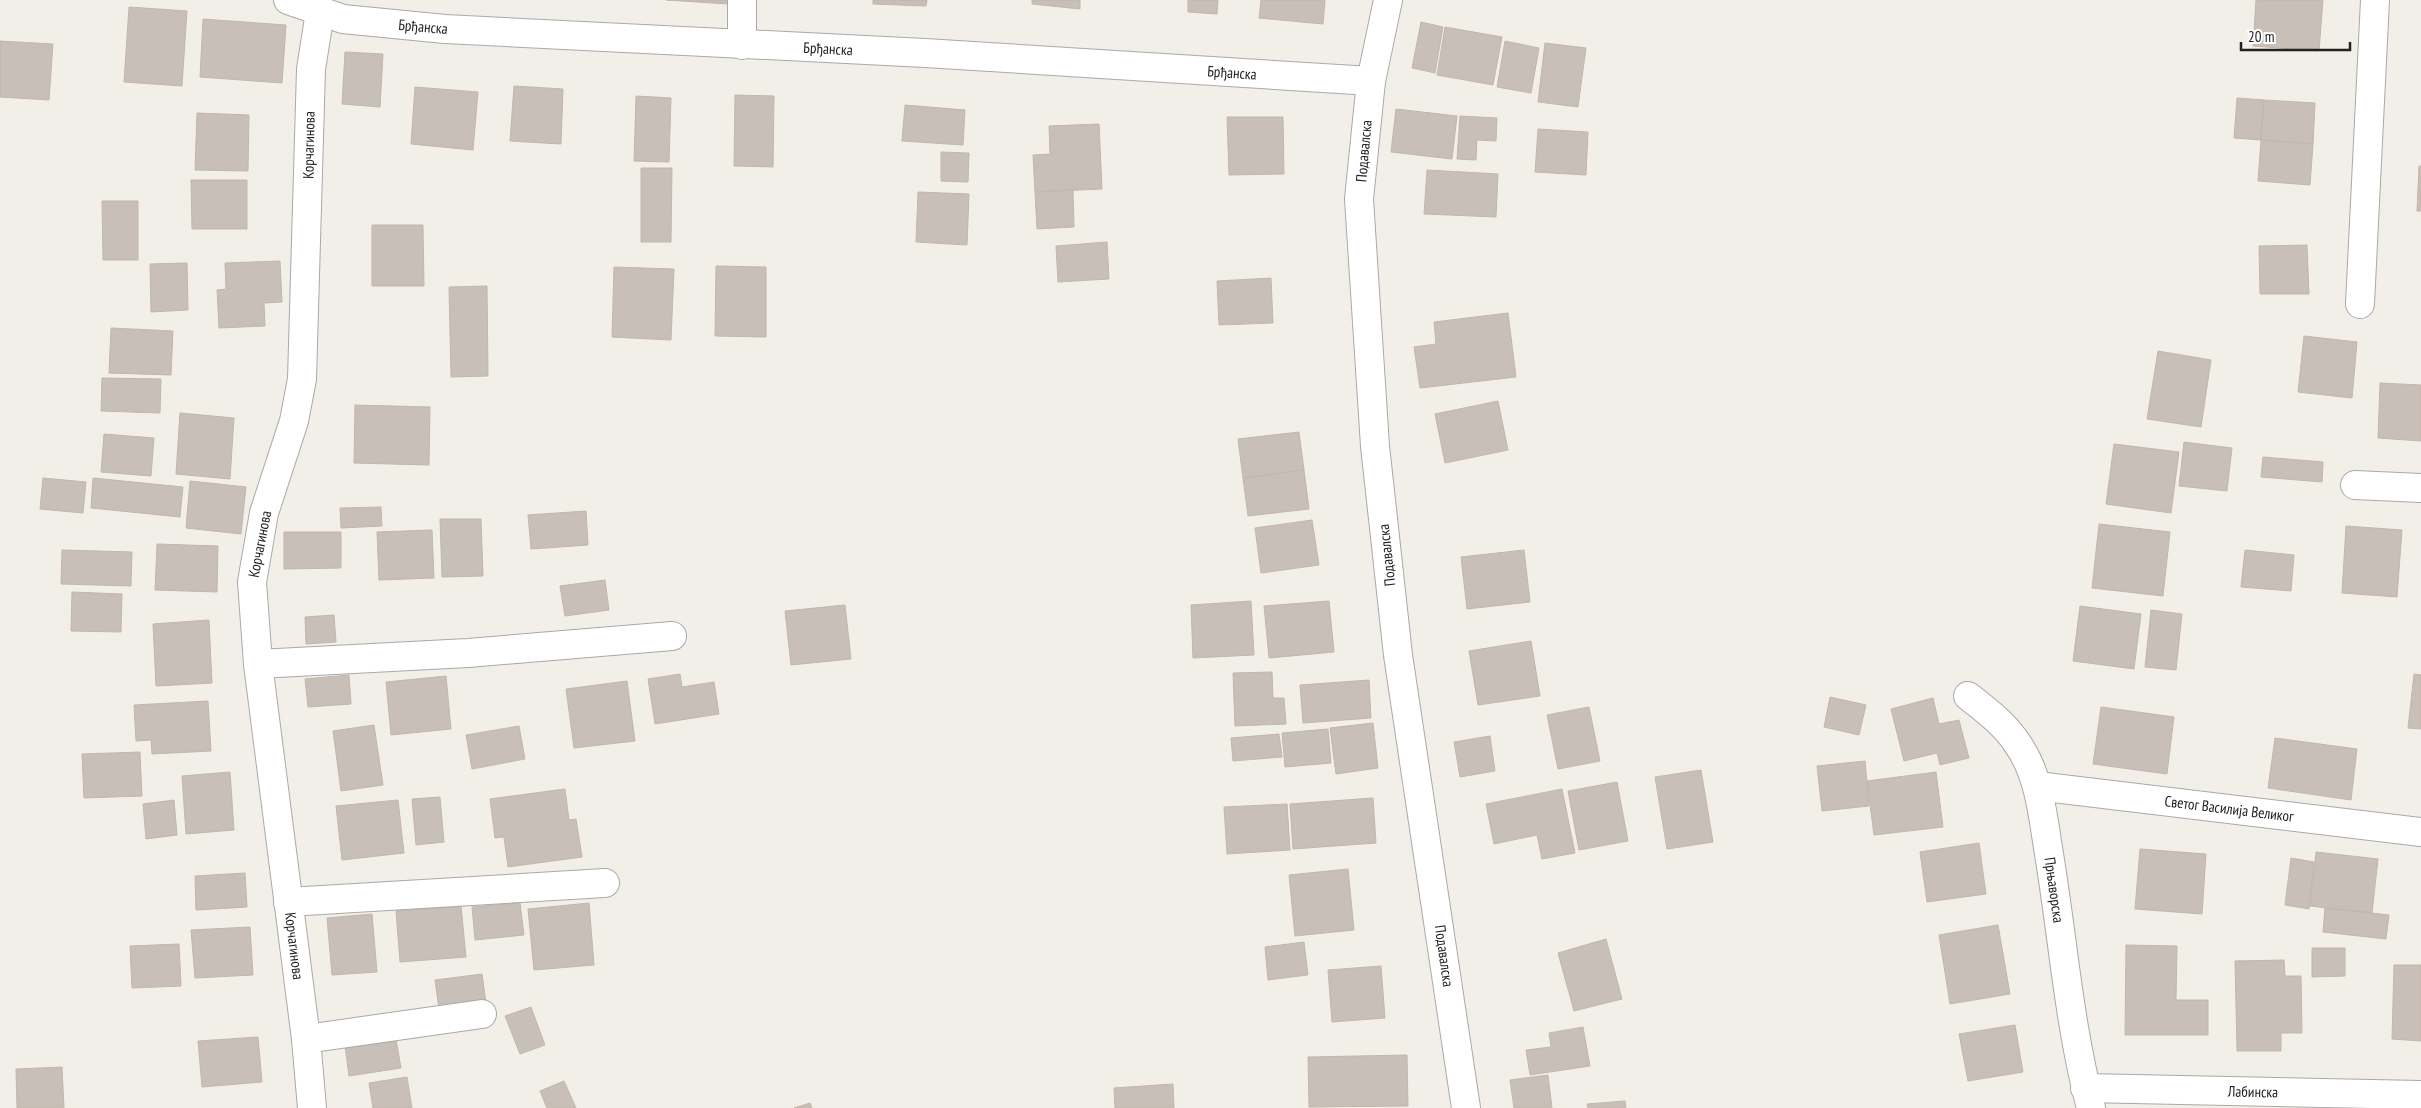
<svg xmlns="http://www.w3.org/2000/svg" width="2421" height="1108" font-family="'PT Sans Narrow',sans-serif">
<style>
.building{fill:#c7bfb8;stroke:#c4b6ab}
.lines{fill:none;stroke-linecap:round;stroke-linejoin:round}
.minor-casing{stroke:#a9a9a9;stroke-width:30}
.minor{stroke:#fff;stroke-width:28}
.labels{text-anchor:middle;stroke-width:4;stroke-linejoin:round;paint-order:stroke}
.street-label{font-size:15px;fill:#222;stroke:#fff}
</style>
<rect width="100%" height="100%" fill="#f2efe9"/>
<g class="building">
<polygon points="666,0 729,0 728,4"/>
<polygon points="873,0 927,0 926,6 873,4"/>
<polygon points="1032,0 1080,0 1080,9 1032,4"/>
<polygon points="1188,0 1218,0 1217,14 1188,12"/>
<polygon points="1261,0 1325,0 1323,24 1259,18"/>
<polygon points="2256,0 2323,0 2319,51 2253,46"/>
<polygon points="129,7 187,11 182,86 124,82"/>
<polygon points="203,19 286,25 282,83 200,77"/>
<polygon points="1421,22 1443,27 1435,73 1412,68"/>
<polygon points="1445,27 1502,37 1493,85 1437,75"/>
<polygon points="0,41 53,44 49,100 0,97"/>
<polygon points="1505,41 1539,48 1531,93 1497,87"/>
<polygon points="1545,43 1586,48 1578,107 1538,102"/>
<polygon points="345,52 383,54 380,107 342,104"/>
<polygon points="514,86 563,89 561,144 510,141"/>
<polygon points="415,87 478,92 473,150 411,144"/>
<polygon points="735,95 774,96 773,167 734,166"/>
<polygon points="636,96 671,98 669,162 634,161"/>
<polygon points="2237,98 2264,100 2261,140 2234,138"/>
<polygon points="2264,100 2315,103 2313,144 2261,140"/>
<polygon points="905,105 965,110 963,145 902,141"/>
<polygon points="1396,109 1457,116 1452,159 1391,152"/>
<polygon points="197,113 249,115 248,171 195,170"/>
<polygon points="1460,116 1497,118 1496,141 1477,140 1476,160 1457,159"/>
<polygon points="1227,117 1283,117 1284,174 1229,175"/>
<polygon points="1099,124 1102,189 1035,192 1033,155 1050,154 1049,126"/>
<polygon points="1538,129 1588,132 1586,175 1535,172"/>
<polygon points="2261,140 2313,144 2310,185 2258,181"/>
<polygon points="941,152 969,153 968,182 941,181"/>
<polygon points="2419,166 2421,166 2421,211 2417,211"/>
<polygon points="641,168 672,168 671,242 641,242"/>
<polygon points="1427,170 1498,174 1496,217 1424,214"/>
<polygon points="191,180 247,180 247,229 192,229"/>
<polygon points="1073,190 1074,227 1037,229 1035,192"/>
<polygon points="918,192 969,194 967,245 916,242"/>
<polygon points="102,201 138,201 138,260 103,260"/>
<polygon points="372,225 423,225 424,286 372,286"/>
<polygon points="1107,242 1109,279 1058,282 1056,246"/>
<polygon points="2307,245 2309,294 2260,294 2259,246"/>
<polygon points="280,261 282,302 264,303 265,326 219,328 217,290 226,289 225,263"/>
<polygon points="187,263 188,310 151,312 150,264"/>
<polygon points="716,266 766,267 766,337 715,336"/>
<polygon points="614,267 674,269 671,340 612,337"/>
<polygon points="1271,278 1273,323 1219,325 1217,281"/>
<polygon points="487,286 488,376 451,377 449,287"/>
<polygon points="1508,313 1516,377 1420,388 1414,347 1436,344 1434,322"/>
<polygon points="111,328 173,331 171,375 109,373"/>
<polygon points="2304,336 2357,342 2352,398 2298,392"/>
<polygon points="2158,351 2211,360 2201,427 2147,419"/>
<polygon points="102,378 161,379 160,413 101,411"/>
<polygon points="2380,383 2421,385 2421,441 2378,438"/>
<polygon points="1498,401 1508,450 1445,463 1435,414"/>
<polygon points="355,405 430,407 429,465 354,463"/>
<polygon points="180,413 234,418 230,479 176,474"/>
<polygon points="1299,432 1304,470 1243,478 1238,439"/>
<polygon points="104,434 154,438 151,476 101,472"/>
<polygon points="2184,442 2232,448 2227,491 2179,486"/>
<polygon points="2114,444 2179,452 2171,513 2106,504"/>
<polygon points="2263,457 2323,462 2322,482 2261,477"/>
<polygon points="1304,470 1309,509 1248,516 1243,478"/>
<polygon points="43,478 86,482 83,513 40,509"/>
<polygon points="93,478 183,487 180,517 91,508"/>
<polygon points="190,481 246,487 241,534 186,528"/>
<polygon points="381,507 382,526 341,528 340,508"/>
<polygon points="586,511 588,545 531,549 528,515"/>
<polygon points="440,519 481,519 483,576 442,577"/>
<polygon points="1312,520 1319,565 1261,573 1255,528"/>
<polygon points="2099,524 2170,532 2163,596 2092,588"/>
<polygon points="2346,526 2402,530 2397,597 2342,593"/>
<polygon points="432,530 434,578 379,580 377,532"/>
<polygon points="284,532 341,532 341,568 284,569"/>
<polygon points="157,544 218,546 217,592 155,590"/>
<polygon points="62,550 132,552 131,586 61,584"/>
<polygon points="1524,550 1530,602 1467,609 1461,557"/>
<polygon points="2245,550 2294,555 2291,591 2241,587"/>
<polygon points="605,580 609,610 565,616 560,586"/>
<polygon points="72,592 122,594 121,632 71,631"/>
<polygon points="1251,601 1254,655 1193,658 1191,605"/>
<polygon points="1329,601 1334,652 1269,658 1264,606"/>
<polygon points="845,605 851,659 791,665 785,611"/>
<polygon points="2080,606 2141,614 2134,669 2073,661"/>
<polygon points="2151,610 2182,614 2176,670 2145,667"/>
<polygon points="334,615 336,642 306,644 305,617"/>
<polygon points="209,620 212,683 156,686 153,624"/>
<polygon points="1531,641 1540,696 1478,705 1469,651"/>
<polygon points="1272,672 1273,698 1284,698 1286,724 1235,726 1233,673"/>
<polygon points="680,674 682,687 714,682 719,714 655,724 648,679"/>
<polygon points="2414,674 2421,675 2421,729 2408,728"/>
<polygon points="349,675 351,704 308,707 305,679"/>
<polygon points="446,676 451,729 391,735 386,682"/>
<polygon points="1369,680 1371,718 1303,723 1300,685"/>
<polygon points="627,681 635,741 574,748 566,689"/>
<polygon points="1830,697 1866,705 1859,735 1824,727"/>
<polygon points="1933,698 1939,724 1959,720 1969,758 1940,765 1937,753 1904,761 1891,709"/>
<polygon points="208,701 211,751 152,754 151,740 136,741 134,705"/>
<polygon points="1589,707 1600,761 1558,769 1547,715"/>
<polygon points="2101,707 2174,717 2167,774 2093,764"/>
<polygon points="1373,723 1378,768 1336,774 1330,728"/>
<polygon points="374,725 383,785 341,791 333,731"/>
<polygon points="519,726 525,759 472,769 466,735"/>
<polygon points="1328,729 1331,763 1285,767 1282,733"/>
<polygon points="1279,734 1282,757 1233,761 1231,738"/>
<polygon points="1490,736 1495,771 1460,777 1454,742"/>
<polygon points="2275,738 2357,749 2351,800 2268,788"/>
<polygon points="140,752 142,796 84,798 82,754"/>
<polygon points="1865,761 1869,806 1822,811 1817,766"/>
<polygon points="1701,770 1713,842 1667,849 1655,777"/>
<polygon points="230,772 234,830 186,834 182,776"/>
<polygon points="1936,772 1943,827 1874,835 1867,781"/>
<polygon points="1617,782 1628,841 1579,850 1568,791"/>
<polygon points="565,789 569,820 576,819 582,857 508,867 504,837 495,838 490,799"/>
<polygon points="1562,789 1575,853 1542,859 1537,835 1494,844 1486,804"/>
<polygon points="440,797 444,842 416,845 412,799"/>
<polygon points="1373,798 1376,843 1293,849 1290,804"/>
<polygon points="174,800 177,835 146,839 143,804"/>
<polygon points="398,800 404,853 342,860 336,806"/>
<polygon points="1287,804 1290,850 1227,854 1224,807"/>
<polygon points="1979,843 1986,894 1927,902 1920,852"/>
<polygon points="2140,849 2206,854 2202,914 2135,909"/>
<polygon points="2316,852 2378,859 2372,913 2310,906"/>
<polygon points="2291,858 2314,862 2309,909 2285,905"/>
<polygon points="1348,869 1354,930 1295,936 1289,875"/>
<polygon points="245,873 247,907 196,910 195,876"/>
<polygon points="520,903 524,935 475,940 472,907"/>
<polygon points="589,903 594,965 534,970 528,909"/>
<polygon points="461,906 466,957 400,962 396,911"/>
<polygon points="2325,908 2389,915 2386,939 2323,932"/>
<polygon points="372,914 377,972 332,975 327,918"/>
<polygon points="1998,925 2010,994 1950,1004 1939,935"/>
<polygon points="250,927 253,975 195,978 191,930"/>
<polygon points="1606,939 1622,999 1574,1011 1558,953"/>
<polygon points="1304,942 1308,975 1268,980 1265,947"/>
<polygon points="179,944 181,986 132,988 130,946"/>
<polygon points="2126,945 2177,946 2176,1000 2208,1000 2208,1035 2125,1035"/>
<polygon points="2312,948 2345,948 2345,976 2312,977"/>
<polygon points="2284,960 2285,976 2301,976 2302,1033 2281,1033 2281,1051 2237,1051 2235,961"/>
<polygon points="2394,965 2421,965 2421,1041 2392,1039"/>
<polygon points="1381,966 1385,1018 1332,1022 1328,970"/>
<polygon points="482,974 486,1003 439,1009 435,980"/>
<polygon points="531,1007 545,1045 520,1054 505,1016"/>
<polygon points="2015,1025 2023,1072 1968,1081 1959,1034"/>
<polygon points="1583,1027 1590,1066 1530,1075 1526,1050 1551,1047 1549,1033"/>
<polygon points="258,1037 262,1082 202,1087 198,1041"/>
<polygon points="396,1039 401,1068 349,1076 345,1046"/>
<polygon points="1407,1055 1408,1106 1309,1107 1308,1057"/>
<polygon points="62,1067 64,1108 17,1108 16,1069"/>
<polygon points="1548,1075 1552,1108 1514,1108 1510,1080"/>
<polygon points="407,1077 412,1108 373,1108 369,1083"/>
<polygon points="564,1081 576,1108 547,1108 540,1091"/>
<polygon points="1173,1084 1174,1108 1115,1108 1114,1088"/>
<polygon points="1625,1101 1626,1108 1588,1108 1587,1104"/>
<polygon points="810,1103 812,1108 794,1108"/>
</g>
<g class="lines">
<defs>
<g id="minor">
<polyline points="288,0 343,19 445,29 925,53 1371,81"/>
<polyline points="742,0 742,45"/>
<polyline points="1388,0 1371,81 1359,199 1375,446 1398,655 1466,1108"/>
<polyline points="2360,304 2375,0"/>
<polyline points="2355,485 2421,488"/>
<polyline points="258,664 468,653 672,636"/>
<path d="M 1968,696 C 1987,711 2006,725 2019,746 C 2040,777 2043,818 2049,854 C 2063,939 2069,1025 2091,1108"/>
<polyline points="2037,786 2421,832"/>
<polyline points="288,902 605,883"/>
<polyline points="306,1039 482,1014"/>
<polyline points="2085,1088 2421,1095"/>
<polyline points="312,1108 306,1039 258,664 252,582 264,513 294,421 302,379 311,69 320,12"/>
</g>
</defs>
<use href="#minor" class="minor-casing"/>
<use href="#minor" class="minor"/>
</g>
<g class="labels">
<g class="street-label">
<text transform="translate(423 27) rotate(5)" y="5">Брђанска</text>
<text transform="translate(828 49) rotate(3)" y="5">Брђанска</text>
<text transform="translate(1232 73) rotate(4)" y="5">Брђанска</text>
<text transform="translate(309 145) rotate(-89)" y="5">Корчагинова</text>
<text transform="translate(1364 151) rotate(-85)" y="5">Подавалска</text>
<text transform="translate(260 544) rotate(-79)" y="5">Корчагинова</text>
<text transform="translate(1387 555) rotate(-96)" y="5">Подавалска</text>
<text transform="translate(2229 809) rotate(7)" y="5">Светог Василија Великог</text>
<text transform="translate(2054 890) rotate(82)" y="5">Прњаворска</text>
<text transform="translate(294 946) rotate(83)" y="5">Корчагинова</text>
<text transform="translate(1444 956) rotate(82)" y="5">Подавалска</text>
<text transform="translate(2253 1092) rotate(1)" y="5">Лабинска</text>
</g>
</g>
<path d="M2241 42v8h109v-8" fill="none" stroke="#222222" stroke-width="2.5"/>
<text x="2248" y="42" font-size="15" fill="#222222" stroke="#ffffff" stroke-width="4" paint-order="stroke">20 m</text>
</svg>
